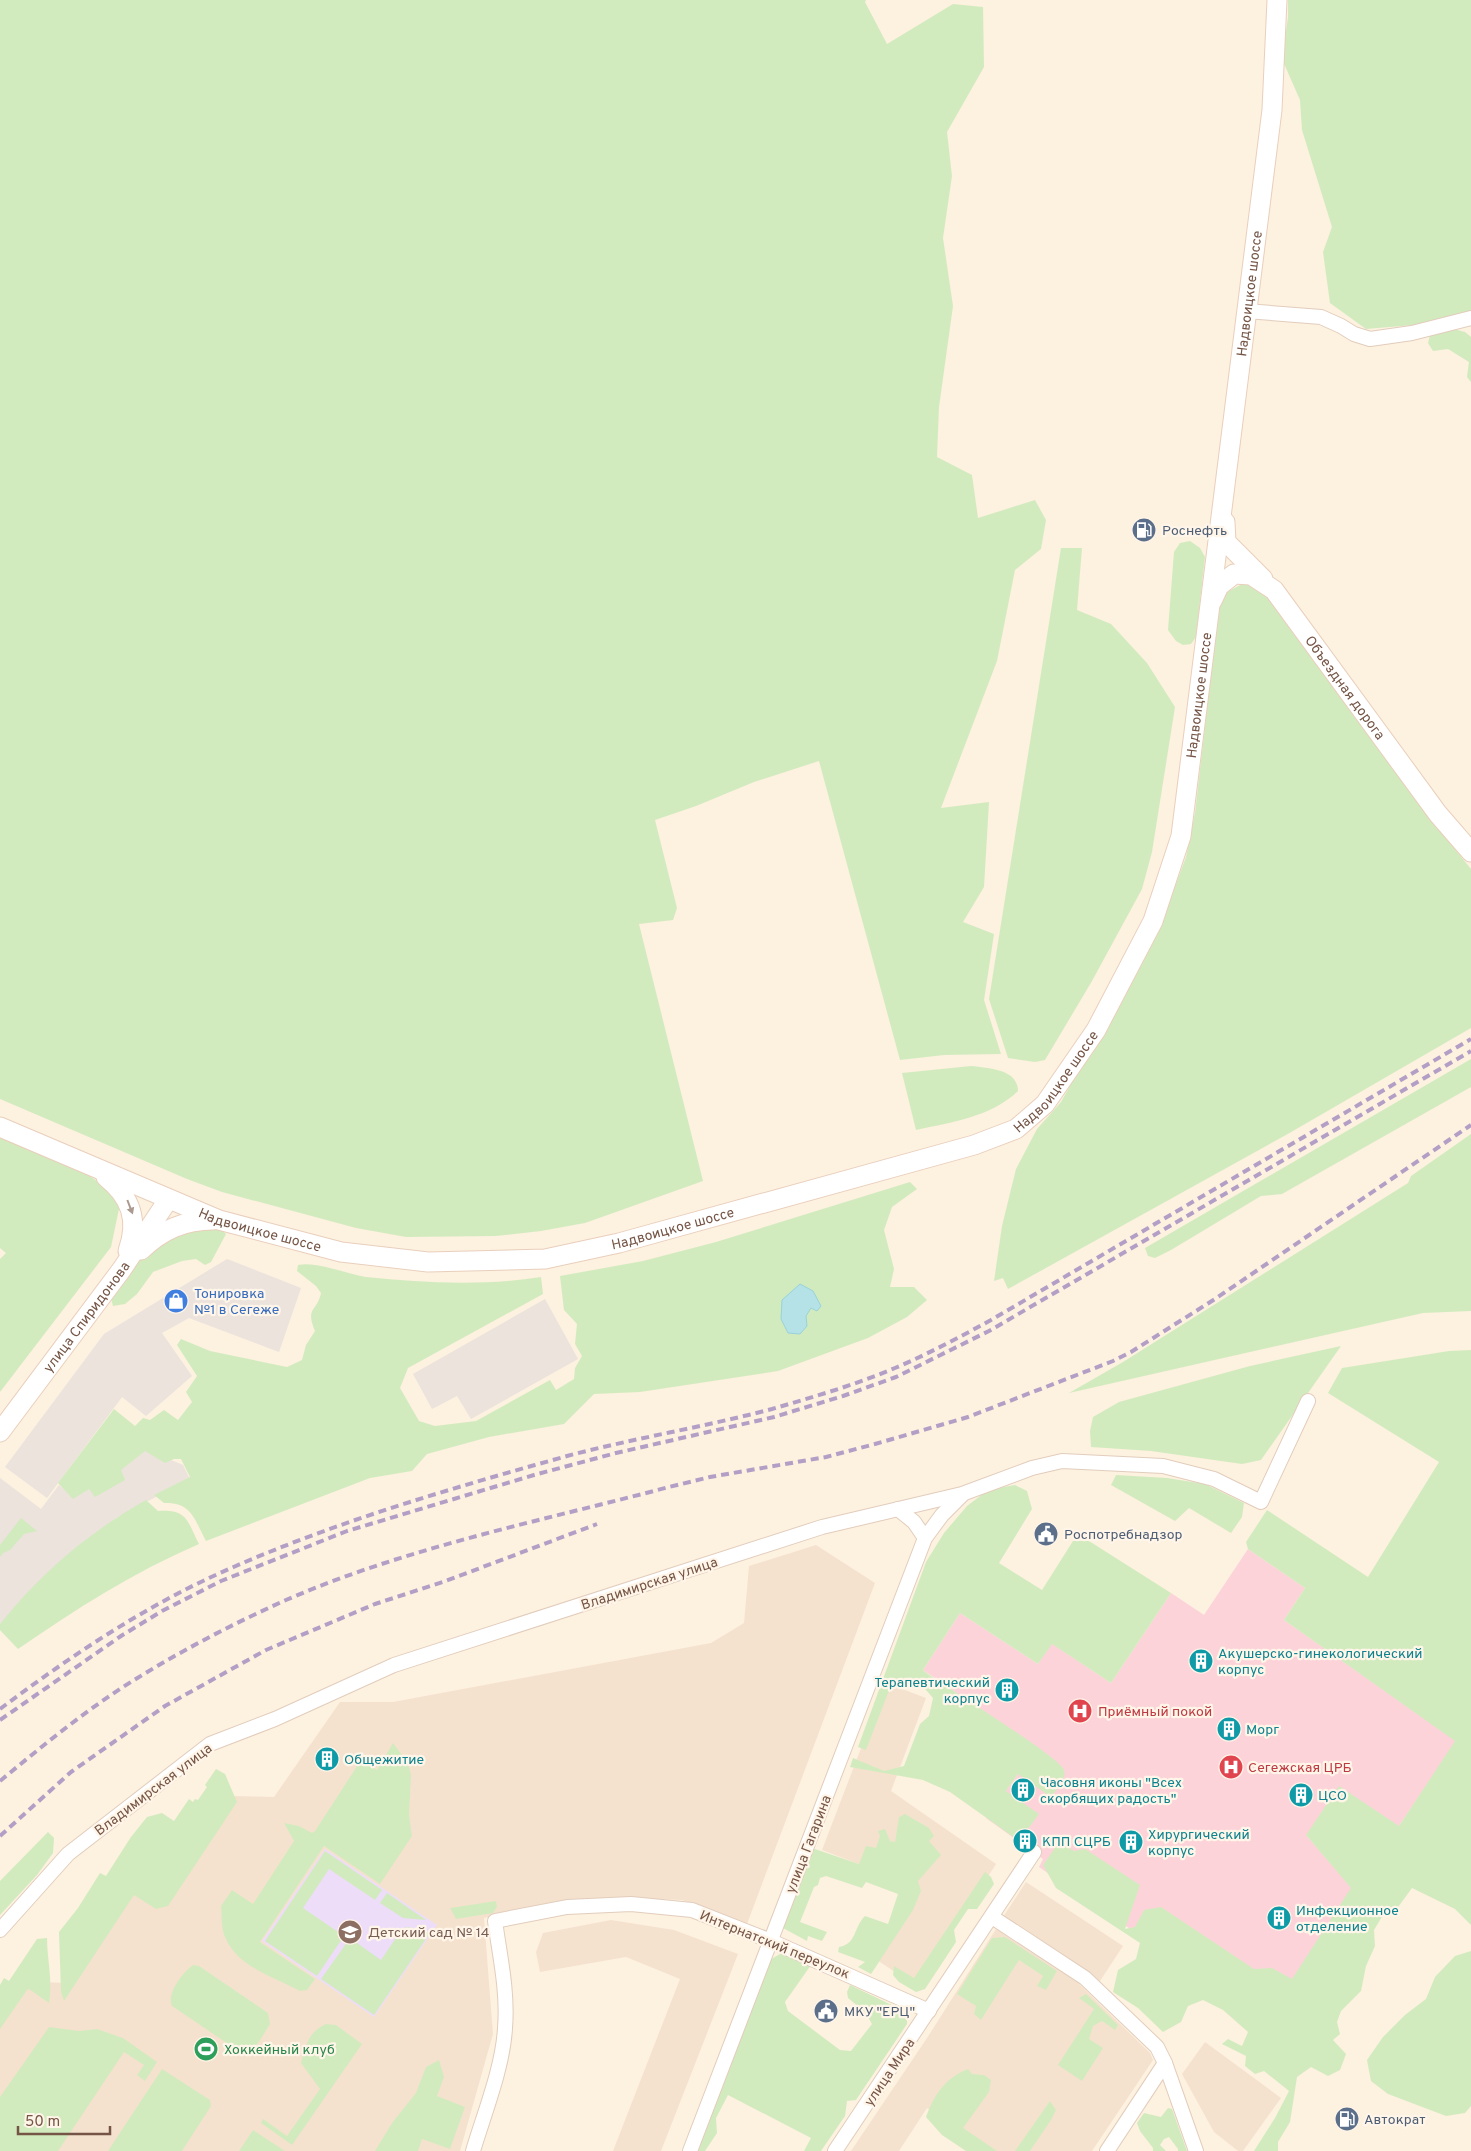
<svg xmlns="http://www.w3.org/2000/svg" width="1471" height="2151" font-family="Overpass,sans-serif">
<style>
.residential{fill:#f5e2ce}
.industrial{fill:#ebe3dc}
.education{fill:#eeddf9}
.medical{fill:#fcd3d9}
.green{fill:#d2ebbe}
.water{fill:#b4e2e7;stroke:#9ad2da}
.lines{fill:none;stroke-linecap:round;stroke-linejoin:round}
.street-casing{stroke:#e2cdbc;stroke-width:16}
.secondary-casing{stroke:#e9cfbc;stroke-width:21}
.street{stroke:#fff;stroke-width:14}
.secondary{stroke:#fff;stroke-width:19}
.rail{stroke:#b39fc6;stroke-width:4;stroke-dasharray:8 5;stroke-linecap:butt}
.oneway{fill:#ac9990}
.labels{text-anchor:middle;stroke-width:4.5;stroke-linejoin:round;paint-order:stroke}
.street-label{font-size:14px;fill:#755546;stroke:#fff5e8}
.service-label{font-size:14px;fill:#4e5e75;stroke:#fff5e8;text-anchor:start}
.shop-label{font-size:14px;fill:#366cbe;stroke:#fff5e8;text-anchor:start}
.culture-label{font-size:14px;fill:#0d838f;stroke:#fff5e8;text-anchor:start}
.health-label{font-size:14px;fill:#be3a42;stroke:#fff5e8;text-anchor:start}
.education-label{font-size:14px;fill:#785e54;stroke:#fff5e8;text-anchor:start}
.leisure-label{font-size:14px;fill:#27864d;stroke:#fff5e8;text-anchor:start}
</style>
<rect width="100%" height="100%" fill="#fdf1e0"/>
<g class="residential">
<polygon points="816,1545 875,1583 747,1924 682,1900 632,1898 556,1903 484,1918 493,2034 460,2151 0,2151 0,2014 22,1981 65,1983 130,1888 230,1796 274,1797 340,1702 393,1702 711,1643 744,1623 749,1566"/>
<polygon points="886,1683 926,1698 891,1791 996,1864 916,1986 877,1960 906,1882 822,1850"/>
<polygon points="1026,1882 1123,1946 1100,1981 1003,1917"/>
<polygon points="611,1920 674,1930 738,1954 661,2151 613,2151 680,1979 626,1957 540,1972 536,1952 543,1933"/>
<polygon points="996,1929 1077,1982 1150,2053 1153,2060 1092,2151 990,2151 927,2108 899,2151 851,2151 929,2035"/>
<polygon points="1205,2042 1281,2098 1243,2151 1238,2151 1214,2132 1182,2074"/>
</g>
<g class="industrial">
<polygon points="227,1259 301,1288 279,1352 189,1318 162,1333 192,1376 146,1416 122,1397 47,1498 5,1467 104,1334"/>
<polygon points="545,1299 578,1359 471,1419 457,1396 432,1409 413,1374"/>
<polygon points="145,1449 183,1465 190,1479 116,1518 0,1624 0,1478 41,1509 59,1485 73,1497"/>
</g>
<polygon class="education" points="325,1849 437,1925 374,2017 262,1941"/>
<polygon class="medical" points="1248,1549 1305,1588 1284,1620 1456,1741 1399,1826 1306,1835 1364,1902 1295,2012 1173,1958 1039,1867 1043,1859 986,1818 1037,1748 923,1670 960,1613 1038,1664 1051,1643 1111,1683 1171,1593 1204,1615"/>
<g class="green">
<polygon points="0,0 866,0 865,2 887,44 953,4 983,7 984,67 947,132 952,176 943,238 953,306 939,407 937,457 972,475 978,518 1035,500 1046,520 1041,549 1015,570 997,661 941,808 989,802 984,887 963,922 994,934 984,1000 1001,1054 944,1055 900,1060 819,761 754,782 696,806 655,820 677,908 673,920 639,924 703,1181 585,1223 541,1231 496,1236 406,1237 356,1228 222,1192 187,1179 0,1099"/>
<polygon points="1288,0 1471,0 1471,311 1414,325 1366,329 1330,303 1323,252 1332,227 1302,130 1300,100 1282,59 1288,17"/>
<polygon points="1454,329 1465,332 1471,337 1471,382 1467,377 1469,362 1448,349 1433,351 1428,343 1430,335"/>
<polygon points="1190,541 1200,548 1205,557 1196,637 1191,644 1183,645 1176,641 1168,630 1174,552 1180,543"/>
<polygon points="1061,548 1082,548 1077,610 1111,624 1147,663 1175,707 1152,852 1142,889 1092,981 1045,1060 1035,1062 1008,1058 989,999"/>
<polygon points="1244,583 1255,588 1268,598 1431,820 1471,869 1471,1028 1286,1135 1008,1289 1003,1278 994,1281 1002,1226 1016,1169 1037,1129 1061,1102 1150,942 1159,920 1170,900 1186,857 1195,813 1219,604 1227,592"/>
<polygon points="1471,1059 1471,1087 1282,1194 1261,1196 1171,1250 1155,1258 1148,1256 1145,1248"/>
<path d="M 971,1066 C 988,1068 1018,1069 1018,1091 C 991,1117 952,1122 916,1130 L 902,1073 Z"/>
<polygon points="1471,1134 1471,1311 1423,1313 1069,1393 1123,1362 1408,1183 1411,1176"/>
<polygon points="0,1136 76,1167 109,1189 120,1204 111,1247 0,1392 0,1259 6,1253 0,1248"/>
<path d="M 910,1182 L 917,1189 L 892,1207 L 884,1230 L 894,1269 L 890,1287 L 914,1287 L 927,1300 L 907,1317 L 868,1338 L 778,1371 L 640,1392 L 594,1394 L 564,1424 L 489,1437 L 427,1454 L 412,1471 L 370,1478 L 206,1541 C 194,1519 192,1502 164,1503 L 154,1495 L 190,1477 L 181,1459 L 174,1459 L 165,1463 L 145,1451 L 121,1470 L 125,1480 L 95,1497 L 89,1489 L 73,1499 L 58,1483 L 114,1409 L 135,1426 L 143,1418 L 150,1420 L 164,1410 L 178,1420 L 192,1402 L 186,1392 L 197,1376 L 177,1345 L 181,1339 L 210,1351 L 287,1367 L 302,1360 L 306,1345 L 315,1331 C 305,1307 317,1312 321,1293 L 316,1286 L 297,1271 L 298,1265 C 317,1261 346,1274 366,1277 C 424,1283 483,1286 541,1277 L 543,1294 L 408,1368 L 400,1388 L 419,1421 L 435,1426 L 476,1421 L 550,1380 L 556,1390 L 574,1379 L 575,1368 L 582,1356 L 575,1344 L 577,1324 L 564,1310 L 560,1276 L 643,1261 L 716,1242 Z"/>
<polygon points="185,1228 220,1228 226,1234 211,1262 205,1265 196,1259 182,1261 153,1272 137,1294 125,1304 113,1306 111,1298 124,1279 147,1252"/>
<polygon points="1341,1346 1261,1460 1242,1464 1151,1451 1091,1447 1090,1431 1093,1417 1119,1402 1250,1366"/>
<polygon points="1471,1350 1471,1925 1455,1909 1412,1888 1393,1914 1383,1915 1374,1930 1375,1946 1366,1966 1361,1991 1341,2011 1337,2022 1340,2034 1333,2040 1346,2054 1340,2070 1328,2076 1311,2067 1297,2077 1290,2122 1278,2142 1278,2151 1254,2151 1275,2118 1289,2091 1264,2071 1255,2074 1245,2066 1246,2056 1222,2044 1228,2039 1242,2046 1248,2032 1223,2010 1203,2000 1188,2006 1181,2022 1163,2032 1138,2008 1113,1992 1118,1970 1136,1959 1140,1943 1056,1888 1043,1865 1059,1842 1074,1851 1085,1849 1140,1885 1125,1929 1135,1927 1144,1910 1161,1907 1254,1969 1272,1968 1292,1979 1351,1888 1306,1835 1339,1786 1399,1826 1455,1741 1284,1620 1305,1588 1248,1549 1246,1542 1267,1510 1368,1577 1439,1462 1328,1393 1342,1368 1449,1351"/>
<polygon points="1116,1475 1167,1478 1205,1484 1244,1503 1242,1517 1231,1533 1189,1508 1175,1521 1111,1485"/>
<path d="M 1015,1485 L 1027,1491 L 1032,1509 L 999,1563 L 1042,1590 L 1073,1541 L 1089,1541 L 1171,1593 L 1111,1683 L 1052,1644 L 1038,1664 L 960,1613 L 923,1670 C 944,1687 1058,1755 1064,1770 C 1067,1779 1056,1790 1051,1797 L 1018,1774 L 1006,1791 L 1039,1814 L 1019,1841 L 950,1792 L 923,1780 L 850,1767 L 853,1758 L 884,1771 L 904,1766 L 920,1724 L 929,1716 L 933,1698 L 919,1682 L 910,1689 L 892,1683 L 866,1750 L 858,1747 L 926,1562 L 944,1533 L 967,1506 L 988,1490 Z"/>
<path d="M 146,1500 L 158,1511 C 188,1509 187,1521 199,1544 C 134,1572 76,1609 18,1649 L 0,1630 L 0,1624 C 41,1573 89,1532 146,1500 Z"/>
<polygon points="21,1518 37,1531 24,1534 10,1550 3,1553 0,1557 0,1545"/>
<path d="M 393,1743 L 408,1763 L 411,1775 L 409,1815 L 412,1836 L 380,1884 L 324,1846 L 260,1942 L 315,1979 L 307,1990 L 300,1991 C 274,1977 237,1967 225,1937 C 221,1928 222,1916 221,1906 L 232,1890 L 253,1904 L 294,1841 L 284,1823 L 299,1826 L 312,1833 L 315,1831 L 361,1760 L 377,1770 Z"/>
<polygon points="216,1769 225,1774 237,1802 168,1906 156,1909 134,1895 64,2001 61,1992 59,1932 78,1908 100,1873 106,1876 131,1837 147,1817 162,1813 174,1821 189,1799 193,1802 195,1799 198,1800 207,1787 205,1785"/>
<path d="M 905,1814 L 929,1828 L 934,1836 L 929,1841 L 941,1855 L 918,1881 L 921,1891 L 913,1910 L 871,1974 L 858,1967 L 865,1962 L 838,1952 L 839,1947 C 857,1944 853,1928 865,1916 L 888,1924 L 898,1894 L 866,1882 L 862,1888 L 826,1876 L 820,1878 L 818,1885 L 814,1887 L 800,1922 L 827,1932 L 822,1941 L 808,1936 L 807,1941 L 783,1928 L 809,1847 L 859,1864 L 866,1846 L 876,1848 L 880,1836 L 878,1831 L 885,1829 L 890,1841 L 895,1842 L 899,1817 Z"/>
<polygon points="48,1832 54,1838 53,1853 37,1875 0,1915 0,1881"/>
<polygon points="325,1851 382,1890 375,1900 329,1869 303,1908 344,1936 317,1976 265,1941"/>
<polygon points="985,1872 991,1877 994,1884 977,1909 968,1909 954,1930 956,1942 925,1989 916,1992 899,1982 893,1975 894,1966 914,1978"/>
<polygon points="387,1893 426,1920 403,1918 380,1903"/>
<polygon points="496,1901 497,1907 493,1913 456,1919 450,1908"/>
<polygon points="407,1927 430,1933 374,2015 321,1979 350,1938 381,1960 402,1929"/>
<polygon points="1005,1937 1057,1971 1046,1990 1037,1986 1043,1976 1019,1960 981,2020 974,2014 976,2006 957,1994 992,1938"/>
<path d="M 47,1938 C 47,1959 53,1982 49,2003 L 29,1989 L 27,1990 L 0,2029 L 0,1985 L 4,1978 L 9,1981 L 37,1939 Z"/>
<polygon points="1471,1951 1471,2106 1465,2113 1446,2116 1388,2094 1371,2081 1367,2060 1383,2037 1405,2015 1426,1999 1435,1977 1455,1956"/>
<polygon points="780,1954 790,1956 811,1965 785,2002 788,2011 840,2050 851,2051 872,2024 865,2012 848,1998 847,1992 850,1985 900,2009 907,2016 907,2024 856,2100 847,2101 845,2116 821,2151 804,2151 811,2138 728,2095 716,2118 717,2133 705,2151 694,2151 768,1961"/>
<path d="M 193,1965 L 199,1966 L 268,2013 L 270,2024 C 262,2036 256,2053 240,2052 L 172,2006 C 166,1994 183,1972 193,1965 Z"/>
<polygon points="1086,1994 1118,2025 1115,2030 1102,2021 1093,2026 1089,2039 1103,2048 1082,2081 1058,2065 1094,2009 1079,1998"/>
<path d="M 326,2024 L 336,2025 L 362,2044 L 292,2145 L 261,2123 L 263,2119 L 287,2136 L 320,2089 L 301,2063 C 306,2045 308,2032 326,2024 Z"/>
<polygon points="49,2027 79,2031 97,2029 123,2038 157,2062 145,2081 137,2075 144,2065 124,2052 58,2151 0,2151 0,2097"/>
<polygon points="439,2060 444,2077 437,2096 465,2107 450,2149 422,2139 418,2151 375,2151 392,2123 416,2093 426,2067"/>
<polygon points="162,2069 210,2100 211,2106 182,2151 108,2151"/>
<path d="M 968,2069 L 972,2074 L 984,2075 L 991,2080 L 989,2092 L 963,2128 L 997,2151 L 966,2151 L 942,2135 L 926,2117 C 934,2095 945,2078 968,2069 Z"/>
<polygon points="1050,2101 1056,2110 1051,2120 1030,2151 1015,2151"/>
<polygon points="1168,2108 1172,2109 1187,2151 1178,2151 1178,2149 1169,2137 1164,2139 1160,2145 1166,2151 1153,2151 1153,2148 1140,2131 1137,2123 1144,2113 1161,2117"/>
<polygon points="253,2130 285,2151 239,2151"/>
</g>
<polygon class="water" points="800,1284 813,1291 821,1306 817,1311 811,1308 806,1316 807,1326 800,1334 788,1333 781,1319 782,1300"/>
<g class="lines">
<defs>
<g id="street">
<polyline points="1246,311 1321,317 1341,326 1354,334 1370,339 1412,333 1471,318"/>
<polyline points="898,1509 914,1522 925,1538"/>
<polyline points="992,1917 1085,1978 1157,2047 1165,2063 1196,2151"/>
<polyline points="0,1930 68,1854 210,1744 275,1719 394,1665 822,1527 962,1494 1032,1468 1062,1461 1163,1466 1214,1479 1261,1502 1308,1401"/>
<path d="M 473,2151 C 484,2114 503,2067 505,2028 C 508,1992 500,1957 495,1921 L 567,1907 L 631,1904 L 692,1910 L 771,1941 L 929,2011"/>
<polyline points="690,2151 925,1538 942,1515 962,1495"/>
<polyline points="835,2151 1034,1852"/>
<polyline points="1107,2151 1165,2063"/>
</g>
<g id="secondary">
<polyline points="1225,522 1226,542 1263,579"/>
<path id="s1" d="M 1212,601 L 1219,586 L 1234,574 L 1251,575 L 1274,590 L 1438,814 L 1471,852"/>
<path id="s2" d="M 0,1127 L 219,1220 L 341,1252 L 428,1262 L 545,1259 L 619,1243 L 974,1145 L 1016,1129 L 1045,1104 L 1096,1030 L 1153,921 L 1181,836 L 1272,110 L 1277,0"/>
<path d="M 106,1177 C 131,1197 139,1220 128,1251"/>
<path d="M 141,1250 C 162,1230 184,1220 213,1220"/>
<path id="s3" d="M 0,1432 L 122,1269 L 168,1200"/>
</g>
</defs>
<use href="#street" class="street-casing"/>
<use href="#secondary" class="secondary-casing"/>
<use href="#street" class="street"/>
<use href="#secondary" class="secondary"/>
<g class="rail">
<path d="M 0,1709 C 68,1658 142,1608 220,1573 C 331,1523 449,1489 567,1456 C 635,1438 704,1427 772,1409 C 813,1397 855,1385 895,1368 C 928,1354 960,1337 991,1320 L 1471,1039"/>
<polyline points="0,1720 121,1636 162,1611 221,1581 347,1531 534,1475 616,1453 774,1417 843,1396 896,1377 989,1331 1471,1051"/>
<path d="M 0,1781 C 40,1748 80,1715 123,1687 C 175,1654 230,1625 286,1600 C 408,1547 541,1521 669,1487 L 710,1477 L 826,1457 L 875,1444 L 968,1417 L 1113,1361 L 1131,1352 L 1215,1299 L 1471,1125"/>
<polyline points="0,1836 71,1772 165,1706 266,1650 375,1604 443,1582 597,1524"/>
</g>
</g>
<defs><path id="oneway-solid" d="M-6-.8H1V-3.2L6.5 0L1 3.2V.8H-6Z" transform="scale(1.25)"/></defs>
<use class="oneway" href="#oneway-solid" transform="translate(130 1207) rotate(69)"/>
<defs>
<symbol id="fuel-disc" viewBox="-11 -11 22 22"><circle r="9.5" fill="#5c6f8a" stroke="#fff5e8"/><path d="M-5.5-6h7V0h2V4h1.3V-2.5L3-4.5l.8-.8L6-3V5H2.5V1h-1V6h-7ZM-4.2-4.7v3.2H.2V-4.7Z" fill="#fff"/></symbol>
<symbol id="shop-disc" viewBox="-11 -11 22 22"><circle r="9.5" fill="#3f7fe0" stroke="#fff5e8"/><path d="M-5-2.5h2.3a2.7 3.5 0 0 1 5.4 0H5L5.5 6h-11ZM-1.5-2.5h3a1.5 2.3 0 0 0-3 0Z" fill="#fff"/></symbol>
<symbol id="civic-disc" viewBox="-11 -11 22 22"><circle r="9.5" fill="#5c6f8a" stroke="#fff5e8"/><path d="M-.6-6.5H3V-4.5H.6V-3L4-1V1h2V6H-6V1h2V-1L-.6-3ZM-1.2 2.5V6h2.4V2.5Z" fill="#fff"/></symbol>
<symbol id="building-disc" viewBox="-11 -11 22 22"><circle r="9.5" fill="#0f9aa8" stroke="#fff5e8"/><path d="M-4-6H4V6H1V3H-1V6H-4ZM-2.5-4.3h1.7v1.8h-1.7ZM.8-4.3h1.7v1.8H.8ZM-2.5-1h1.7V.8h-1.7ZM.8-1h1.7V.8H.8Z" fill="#fff"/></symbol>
<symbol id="hospital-disc" viewBox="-11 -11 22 22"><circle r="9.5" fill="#e0444e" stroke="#fff5e8"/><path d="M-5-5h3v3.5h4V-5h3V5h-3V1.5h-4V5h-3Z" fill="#fff"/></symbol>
<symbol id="school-disc" viewBox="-11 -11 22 22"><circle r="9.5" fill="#8d6e63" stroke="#fff5e8"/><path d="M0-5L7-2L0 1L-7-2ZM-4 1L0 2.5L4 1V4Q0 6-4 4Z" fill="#fff"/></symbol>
<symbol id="stadium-disc" viewBox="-11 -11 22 22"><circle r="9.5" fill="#2e9e5b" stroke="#fff5e8"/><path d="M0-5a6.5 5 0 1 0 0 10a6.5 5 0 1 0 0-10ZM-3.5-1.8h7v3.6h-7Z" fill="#fff"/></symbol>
</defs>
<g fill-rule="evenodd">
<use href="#fuel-disc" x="1130" y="516" width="28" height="28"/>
<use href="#shop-disc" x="162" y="1287" width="28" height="28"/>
<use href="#civic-disc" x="1032" y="1520" width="28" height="28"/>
<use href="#building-disc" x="1187" y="1647" width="28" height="28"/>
<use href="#building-disc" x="993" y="1676" width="28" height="28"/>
<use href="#hospital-disc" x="1066" y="1697" width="28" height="28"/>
<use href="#building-disc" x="1215" y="1715" width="28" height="28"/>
<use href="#building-disc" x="313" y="1745" width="28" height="28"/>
<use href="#hospital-disc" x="1217" y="1753" width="28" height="28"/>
<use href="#building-disc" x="1009" y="1776" width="28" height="28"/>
<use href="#building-disc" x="1287" y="1781" width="28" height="28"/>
<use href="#building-disc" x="1011" y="1827" width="28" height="28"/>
<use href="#building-disc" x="1117" y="1828" width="28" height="28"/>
<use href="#building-disc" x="1265" y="1904" width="28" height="28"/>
<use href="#school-disc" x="336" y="1918" width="28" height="28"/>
<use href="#civic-disc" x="812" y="1997" width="28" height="28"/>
<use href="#stadium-disc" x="192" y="2035" width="28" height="28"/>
<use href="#fuel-disc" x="1333" y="2105" width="28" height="28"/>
</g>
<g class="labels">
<g class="street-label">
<text dy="5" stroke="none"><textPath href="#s2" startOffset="1945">Надвоицкое шоссе</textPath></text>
<text dy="5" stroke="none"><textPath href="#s1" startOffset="201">Объездная дорога</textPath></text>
<text dy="5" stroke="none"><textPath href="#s2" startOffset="1540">Надвоицкое шоссе</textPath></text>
<text dy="5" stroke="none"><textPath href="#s2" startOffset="1120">Надвоицкое шоссе</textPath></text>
<text dy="5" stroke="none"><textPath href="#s2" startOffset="700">Надвоицкое шоссе</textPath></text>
<text dy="5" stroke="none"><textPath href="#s2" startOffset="280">Надвоицкое шоссе</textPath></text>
<text dy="5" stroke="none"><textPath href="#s3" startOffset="144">улица Спиридонова</textPath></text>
<text transform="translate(649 1583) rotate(-18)" y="5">Владимирская улица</text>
<text transform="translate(153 1789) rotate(-37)" y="5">Владимирская улица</text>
<text transform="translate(808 1844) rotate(-69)" y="5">улица Гагарина</text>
<text transform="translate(775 1944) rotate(22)" y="5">Интернатский переулок</text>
<text transform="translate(889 2072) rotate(-56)" y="5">улица Мира</text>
</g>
<g class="service-label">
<text x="1162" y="535">Роснефть</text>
<text x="1064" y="1539">Роспотребнадзор</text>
<text x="844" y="2016">МКУ "ЕРЦ"</text>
<text x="1364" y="2124">Автократ</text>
</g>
<g class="shop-label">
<text x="194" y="1298">Тонировка<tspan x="194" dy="16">№1 в Сегеже</tspan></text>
</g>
<g class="culture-label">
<text x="1218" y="1658">Акушерско-гинекологический<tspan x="1218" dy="16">корпус</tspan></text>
<text x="990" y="1687" text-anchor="end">Терапевтический<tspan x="990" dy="16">корпус</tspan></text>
<text x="1246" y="1734">Морг</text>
<text x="344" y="1764">Общежитие</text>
<text x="1040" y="1787">Часовня иконы "Всех<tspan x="1040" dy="16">скорбящих радость"</tspan></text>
<text x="1318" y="1800">ЦСО</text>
<text x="1148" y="1839">Хирургический<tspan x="1148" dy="16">корпус</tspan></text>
<text x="1042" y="1846">КПП СЦРБ</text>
<text x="1296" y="1915">Инфекционное<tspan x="1296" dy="16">отделение</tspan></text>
</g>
<g class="health-label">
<text x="1098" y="1716">Приёмный покой</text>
<text x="1248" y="1772">Сегежская ЦРБ</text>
</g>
<g class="education-label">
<text x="368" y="1937">Детский сад № 14</text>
</g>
<g class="leisure-label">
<text x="224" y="2054">Хоккейный клуб</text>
</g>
</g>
<path d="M18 2126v8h92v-8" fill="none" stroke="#755546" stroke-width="2.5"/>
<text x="25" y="2126" font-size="15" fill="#755546" stroke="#fff5e8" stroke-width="4" paint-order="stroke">50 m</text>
</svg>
